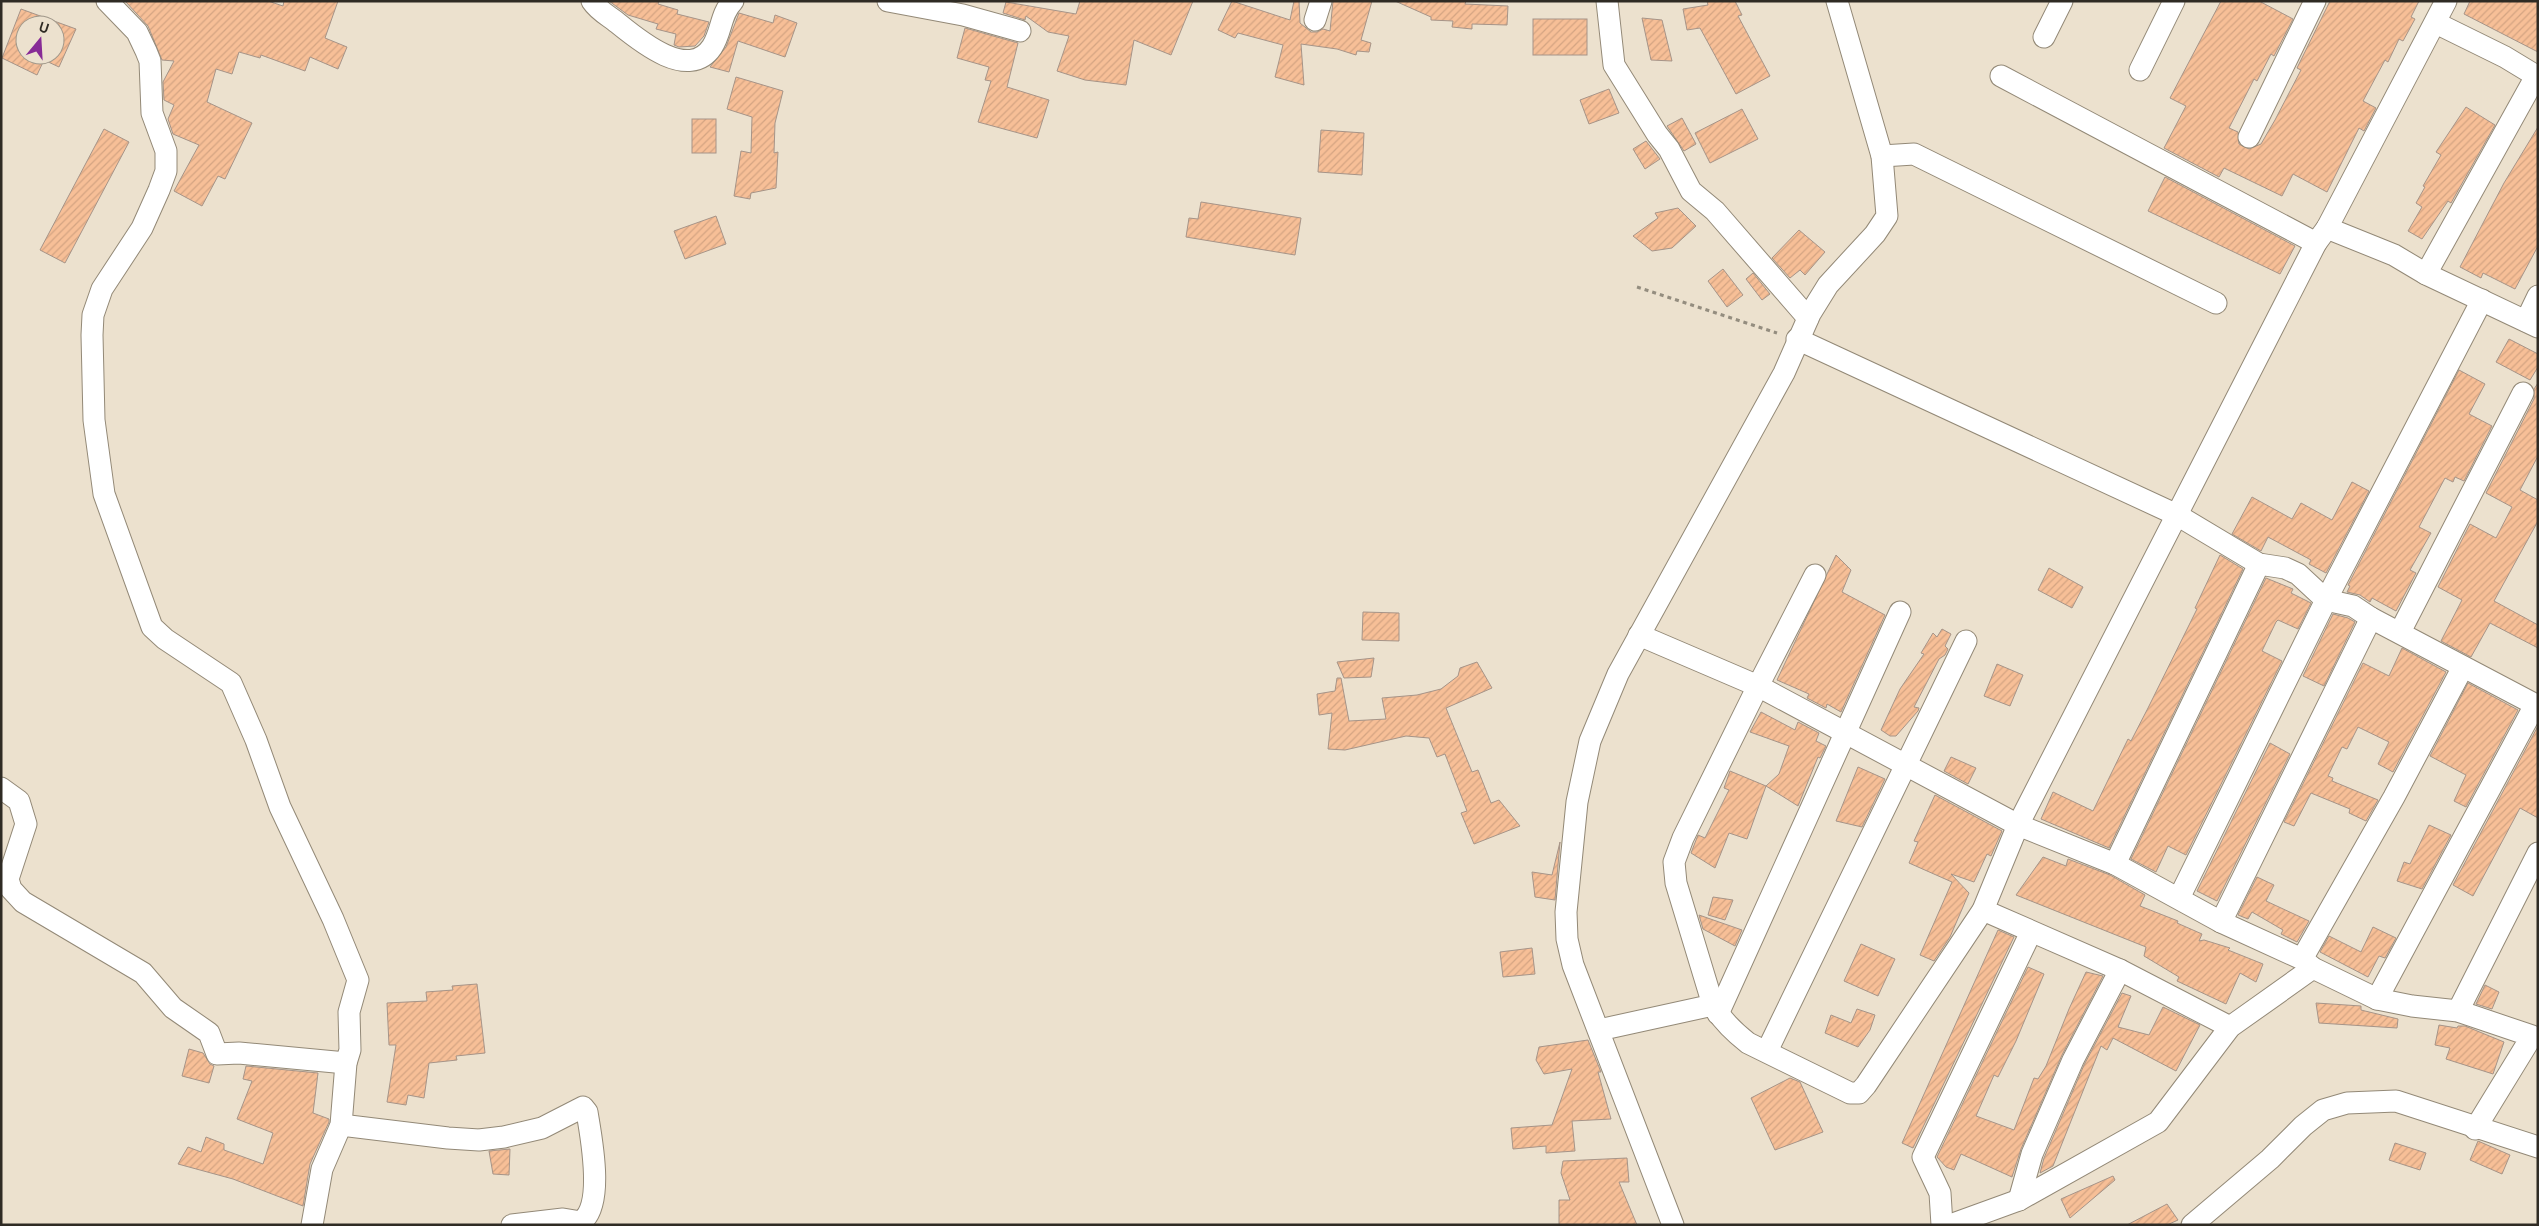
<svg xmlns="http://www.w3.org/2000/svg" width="2539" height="1226" font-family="Overpass,sans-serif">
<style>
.building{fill:url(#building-hatch);stroke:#a69488;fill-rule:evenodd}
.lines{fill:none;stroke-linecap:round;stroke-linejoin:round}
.minor-casing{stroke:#938977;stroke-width:23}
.path{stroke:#948d7f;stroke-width:3;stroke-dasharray:4 4;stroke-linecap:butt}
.minor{stroke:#fff;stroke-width:21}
</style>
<defs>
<pattern id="building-hatch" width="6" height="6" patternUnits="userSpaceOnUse" patternTransform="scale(1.25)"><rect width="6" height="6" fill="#f7bf97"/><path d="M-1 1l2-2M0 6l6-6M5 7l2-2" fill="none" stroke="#d4a482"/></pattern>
</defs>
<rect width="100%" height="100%" fill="#ece1ce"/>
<g class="building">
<polygon points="125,1 268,1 283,6 284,1 338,1 325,38 347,47 338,69 310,57 305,71 261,55 260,58 239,52 232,74 216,69 207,102 252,123 225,179 218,176 202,206 174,191 199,145 173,134 168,119 174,105 164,100 163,82 174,61 162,60 148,26"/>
<polygon points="609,1 659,1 658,4 678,10 677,14 709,22 704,36 695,46 679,47 674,45 676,34 656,29 658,24 628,15"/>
<polygon points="1080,1 1193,1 1171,55 1134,40 1126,85 1085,80 1057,71 1069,36 1048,32 1026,16 1025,20 1003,13 1006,2 1076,14"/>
<polygon points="1232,1 1290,20 1294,1 1299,1 1300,23 1311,32 1317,32 1323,29 1330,31 1333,1 1372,1 1361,40 1371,43 1369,52 1357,51 1356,55 1337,49 1301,44 1304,85 1275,77 1283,45 1238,33 1235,38 1218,30"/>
<polygon points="1395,1 1466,1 1465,4 1508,6 1507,25 1472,24 1472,29 1452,27 1453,21 1431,20 1431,17"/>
<polygon points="1707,1 1735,1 1742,15 1738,16 1770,76 1736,94 1700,28 1687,30 1683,9 1708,5"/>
<polygon points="2221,1 2259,1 2293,19 2274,56 2271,54 2257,81 2254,79 2229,128 2238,132 2239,144 2249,149 2261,144 2275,120 2301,70 2297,68 2330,1 2419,1 2411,17 2415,19 2403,41 2399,39 2388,62 2385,60 2363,101 2376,108 2364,131 2359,128 2327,192 2293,174 2282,196 2224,168 2219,177 2164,148 2186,106 2170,98"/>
<polygon points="2470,1 2538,1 2538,52 2464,14"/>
<path d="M 21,9 L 76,29 L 59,67 L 44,60 L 37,75 L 2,58 ZM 25,25 L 55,25 L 55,55 L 25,55 Z"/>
<polygon points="739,13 773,23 775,15 797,23 785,57 738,41 729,72 710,67 726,47"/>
<polygon points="1642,18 1662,20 1672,61 1651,60"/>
<rect x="1533" y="19" width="54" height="36"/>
<polygon points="965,28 1018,43 1007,87 1049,100 1037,138 978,122 991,81 985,80 989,67 957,58"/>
<polygon points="736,77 783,91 775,123 774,153 778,152 776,188 751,193 750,199 734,196 741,151 751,153 752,117 727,109"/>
<polygon points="1609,89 1619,113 1589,124 1580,100"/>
<polygon points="2466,107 2495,125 2451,203 2448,201 2422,239 2408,231 2422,207 2416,203 2425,187 2423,186 2441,155 2436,152"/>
<polygon points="1742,109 1758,139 1710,163 1695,133"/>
<polygon points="1682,118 1696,144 1684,151 1667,126"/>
<rect x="692" y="119" width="24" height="34"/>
<polygon points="2538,127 2538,246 2515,289 2483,273 2481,278 2460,267 2504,183"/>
<polygon points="104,129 129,142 65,263 40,250"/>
<polygon points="1321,130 1364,133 1362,175 1318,172"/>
<polygon points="1646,141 1660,159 1645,169 1633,149"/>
<polygon points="2165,177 2295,246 2280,274 2148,211"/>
<polygon points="1201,202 1301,218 1295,255 1186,237 1189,218 1198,219"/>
<polygon points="1678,208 1696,226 1672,248 1652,251 1633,236 1658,218 1655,213"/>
<polygon points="716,216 726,244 685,259 674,231"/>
<polygon points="1799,230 1825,252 1805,275 1800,270 1790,278 1772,258"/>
<polygon points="1723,269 1743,295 1727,307 1708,281"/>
<polygon points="1753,273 1770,294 1762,300 1746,279"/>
<polygon points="2509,339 2538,354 2538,367 2530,380 2496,362"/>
<polygon points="2459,370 2485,384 2469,414 2492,426 2464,481 2455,477 2453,482 2445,478 2419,527 2431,533 2410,570 2416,573 2396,611 2372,598 2370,602 2360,595 2347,592 2350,586 2348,585"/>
<polygon points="2538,383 2538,456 2520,490 2538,500 2538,521 2494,601 2538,625 2538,648 2490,623 2471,657 2441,641 2462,600 2438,587 2470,524 2496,538 2512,507 2486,493 2534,399 2534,389"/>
<polygon points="2352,482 2369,491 2326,573 2309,564 2311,560 2268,537 2261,551 2232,534 2252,497 2292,519 2301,503 2332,520"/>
<polygon points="1836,555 1851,570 1842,592 1885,615 1841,712 1827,704 1826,708 1807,698 1809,694 1777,680"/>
<polygon points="2220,555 2243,569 2109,848 2041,819 2053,792 2093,811 2128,739 2131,741 2148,708 2197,609 2195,608"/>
<polygon points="2049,568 2083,587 2072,608 2038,590"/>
<polygon points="2266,578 2293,589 2291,593 2311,603 2298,629 2278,620 2276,622 2262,651 2282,661 2186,855 2168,846 2156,872 2131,859"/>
<polygon points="1363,612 1399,613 1399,641 1362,640"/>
<polygon points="2333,614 2348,618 2355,622 2324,686 2303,676"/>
<polygon points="1942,629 1951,634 1945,646 1948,649 1945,655 1939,659 1914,707 1919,708 1918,711 1896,736 1890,736 1881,730 1900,689 1924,654 1921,653 1933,633 1937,637"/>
<polygon points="2402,648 2446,672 2393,772 2378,764 2389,742 2358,727 2347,749 2342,747 2328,776 2333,778 2332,781 2378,800 2366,821 2349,813 2350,809 2311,793 2294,826 2284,822 2363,663 2389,676"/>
<polygon points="1374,658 1371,677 1344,678 1337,662"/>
<polygon points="1477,662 1492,688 1446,708 1472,772 1478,770 1491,803 1499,800 1520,826 1474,844 1461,813 1467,811 1445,754 1437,757 1429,738 1406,736 1345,750 1328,749 1332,713 1319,715 1317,694 1335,691 1337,678 1341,678 1349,721 1386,719 1382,698 1417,695 1441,689 1458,676 1460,668"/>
<polygon points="1997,664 2023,675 2010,706 1984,696"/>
<polygon points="2468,683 2518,710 2466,807 2454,801 2466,775 2430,756"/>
<polygon points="1761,712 1795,730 1798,722 1819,733 1816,741 1826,746 1820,758 1818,757 1798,806 1766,786 1779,774 1789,746 1750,732"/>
<polygon points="2538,726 2538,818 2520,808 2473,896 2453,885"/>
<polygon points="2270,743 2290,754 2217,901 2197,891"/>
<polygon points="1951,757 1976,768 1968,784 1944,771"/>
<polygon points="1858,767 1885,779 1862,827 1836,821"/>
<polygon points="1730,771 1766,786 1747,839 1729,833 1715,868 1691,853 1698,835 1705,838 1729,790 1724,788"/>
<polygon points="1935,795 2002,831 1991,856 1987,854 1974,882 1951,874 1969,893 1950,937 1934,961 1920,955 1952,882 1909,863 1918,842 1914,841"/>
<polygon points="2429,825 2451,835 2422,889 2397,881 2404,862 2410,864"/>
<polygon points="1560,842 1555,900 1535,897 1532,872 1552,875"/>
<polygon points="2043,857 2066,866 2068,859 2110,875 2145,895 2140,906 2178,921 2177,923 2202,934 2199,941 2204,940 2230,948 2228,950 2263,964 2256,982 2240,973 2226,1004 2177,981 2179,977 2144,956 2146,947 2016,895"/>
<polygon points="2257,877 2274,885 2266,901 2309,921 2297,942 2281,934 2283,930 2252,912 2248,919 2238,915"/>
<polygon points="1713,897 1733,900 1725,920 1708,915"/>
<polygon points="1699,915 1742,930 1735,946 1703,929"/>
<polygon points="2373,927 2396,938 2385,958 2379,956 2368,977 2320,952 2329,936 2361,952"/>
<polygon points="1998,930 2014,937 1913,1148 1902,1143"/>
<polygon points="1861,944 1895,959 1878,996 1844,981"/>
<polygon points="1532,948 1535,974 1503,977 1500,952"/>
<polygon points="2028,967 2044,974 2016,1041 1998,1077 1994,1075 1976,1116 2014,1130 2034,1078 2038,1079 2046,1066 2069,1009 2086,972 2103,976 2062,1055 2021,1149 2012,1177 1961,1154 1954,1170 1946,1167 1937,1157"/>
<polygon points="477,984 485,1053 456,1056 457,1060 429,1063 424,1098 408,1095 406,1105 387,1102 396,1045 389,1045 387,1003 427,1001 426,992 453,990 452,986"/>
<polygon points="2485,985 2499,992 2492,1009 2476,1004"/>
<polygon points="2122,993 2131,996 2118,1027 2149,1035 2163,1007 2200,1025 2176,1071 2113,1038 2107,1050 2101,1046 2053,1166 2040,1173 2044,1158 2084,1065"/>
<polygon points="2316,1003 2361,1006 2361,1010 2398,1019 2397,1028 2319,1023"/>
<polygon points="1857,1009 1875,1015 1870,1030 1858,1047 1825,1033 1831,1015 1851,1023"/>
<polygon points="2439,1025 2457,1028 2458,1026 2465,1026 2504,1042 2493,1074 2446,1059 2450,1048 2435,1045"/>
<polygon points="1588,1040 1601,1072 1598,1072 1611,1119 1572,1121 1575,1151 1546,1153 1546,1146 1513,1149 1511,1128 1552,1125 1572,1069 1544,1074 1536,1060 1539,1047"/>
<polygon points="189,1049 203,1053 210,1064 214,1066 209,1083 182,1076"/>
<polygon points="246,1066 318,1073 313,1113 329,1119 329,1122 310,1164 303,1206 233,1179 178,1164 188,1147 201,1152 206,1137 224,1144 224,1150 263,1164 273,1133 237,1119 252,1081 243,1079"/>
<polygon points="1790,1078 1800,1082 1823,1132 1775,1150 1751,1098"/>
<polygon points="2478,1141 2510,1155 2502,1174 2470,1160"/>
<polygon points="2395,1143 2426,1153 2420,1170 2389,1160"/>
<polygon points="510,1149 509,1175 493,1174 489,1151"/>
<polygon points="1627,1158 1629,1182 1619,1182 1637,1225 1559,1225 1559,1200 1570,1200 1561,1173 1563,1161"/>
<polygon points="2113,1176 2115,1180 2070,1218 2061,1199"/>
<polygon points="2167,1204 2178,1220 2167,1225 2127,1225"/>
</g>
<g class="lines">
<defs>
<g id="minor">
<polyline points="107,1 137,32 146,51 150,61 152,113 166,151 166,171 159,190 142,228 102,289 93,315 92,335 94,420 104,494 152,627 165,639 231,683 256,740 280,807 333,919 358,980 349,1012 350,1050 346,1063 341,1125 322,1169 312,1225"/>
<path d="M 592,1 C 598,10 607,15 615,21 C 636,38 688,83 712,47 C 722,32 720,14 733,1"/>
<polyline points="888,1 963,15 1020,31"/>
<polyline points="1607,1 1614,65 1657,134 1669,149 1691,191 1715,211 1808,318"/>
<polyline points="1315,20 1321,1"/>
<polyline points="2436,23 2505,57 2538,77"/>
<polyline points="2044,37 2062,1"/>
<polyline points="2140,70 2174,1"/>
<polyline points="2001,76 2316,243"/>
<polyline points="2249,137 2315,1"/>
<polyline points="1882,156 1914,154 2216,303"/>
<polyline points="2327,228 2394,255 2426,274 2538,327"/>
<polyline points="2426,274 2536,76"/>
<polyline points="2526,321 2538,296"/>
<polyline points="1797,339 2177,515 2259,564 2285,568 2298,574 2326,600 2353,606 2371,618 2538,706"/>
<polyline points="2400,632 2523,393"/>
<polyline points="1639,635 1758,686 2018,825 2115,864 2221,922 2302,959 2313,968 2377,999 2412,1006 2458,1011 2532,1036 2475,1129"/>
<polyline points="1,788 19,801 26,824 8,879 11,889 23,902 143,973 173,1008 209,1033 217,1054 239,1053 346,1063"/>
<polyline points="2115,864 2259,564"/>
<polyline points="2179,898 2326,600 2482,300"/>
<polyline points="1983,910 2120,970 2230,1027"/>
<polyline points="2221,922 2371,618"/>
<polyline points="2302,959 2394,797 2463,667"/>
<polyline points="2377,999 2535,705"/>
<polyline points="1713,1005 1676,883 1674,862 1683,838 1758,686 1815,575"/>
<polyline points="2458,1011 2538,853"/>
<polyline points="1718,1014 1900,612"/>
<path d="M 1599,1030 L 1713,1005 C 1722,1021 1734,1032 1748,1043 L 1850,1093 L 1859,1093 L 1866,1085 L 1983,910 L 2018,825 L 2316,243 L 2327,228 L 2446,1"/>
<polyline points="1767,1051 1966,641"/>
<path d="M 341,1125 L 448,1138 L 479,1140 L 504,1137 L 542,1128 L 583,1107 L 587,1112 C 591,1137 605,1205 581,1222 L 563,1219 L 512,1225"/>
<polyline points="2019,1200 2032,1154 2073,1060 2120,970"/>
<polyline points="1673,1225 1573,965 1567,939 1566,912 1577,802 1590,741 1618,674 1784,373 1810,314 1828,285 1875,234 1887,216 1882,156 1837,1"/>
<polyline points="1942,1225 1940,1193 1923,1157 2031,932"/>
<polyline points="1950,1225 2019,1200 2158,1122 2230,1027 2313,968"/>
<polyline points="2192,1225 2270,1159 2303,1126 2323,1110 2347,1103 2396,1101 2538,1147"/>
</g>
</defs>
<use href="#minor" class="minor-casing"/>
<polyline class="path" points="1637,287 1777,333"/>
<use href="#minor" class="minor"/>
</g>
<rect width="2539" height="1226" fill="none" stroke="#2f2b24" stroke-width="5"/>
<g transform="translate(40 40) rotate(18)"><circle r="24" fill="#ece1ce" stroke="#a0988a"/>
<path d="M0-4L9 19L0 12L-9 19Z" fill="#872b96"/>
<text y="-8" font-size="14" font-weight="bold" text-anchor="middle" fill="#2f2b24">U</text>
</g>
</svg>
